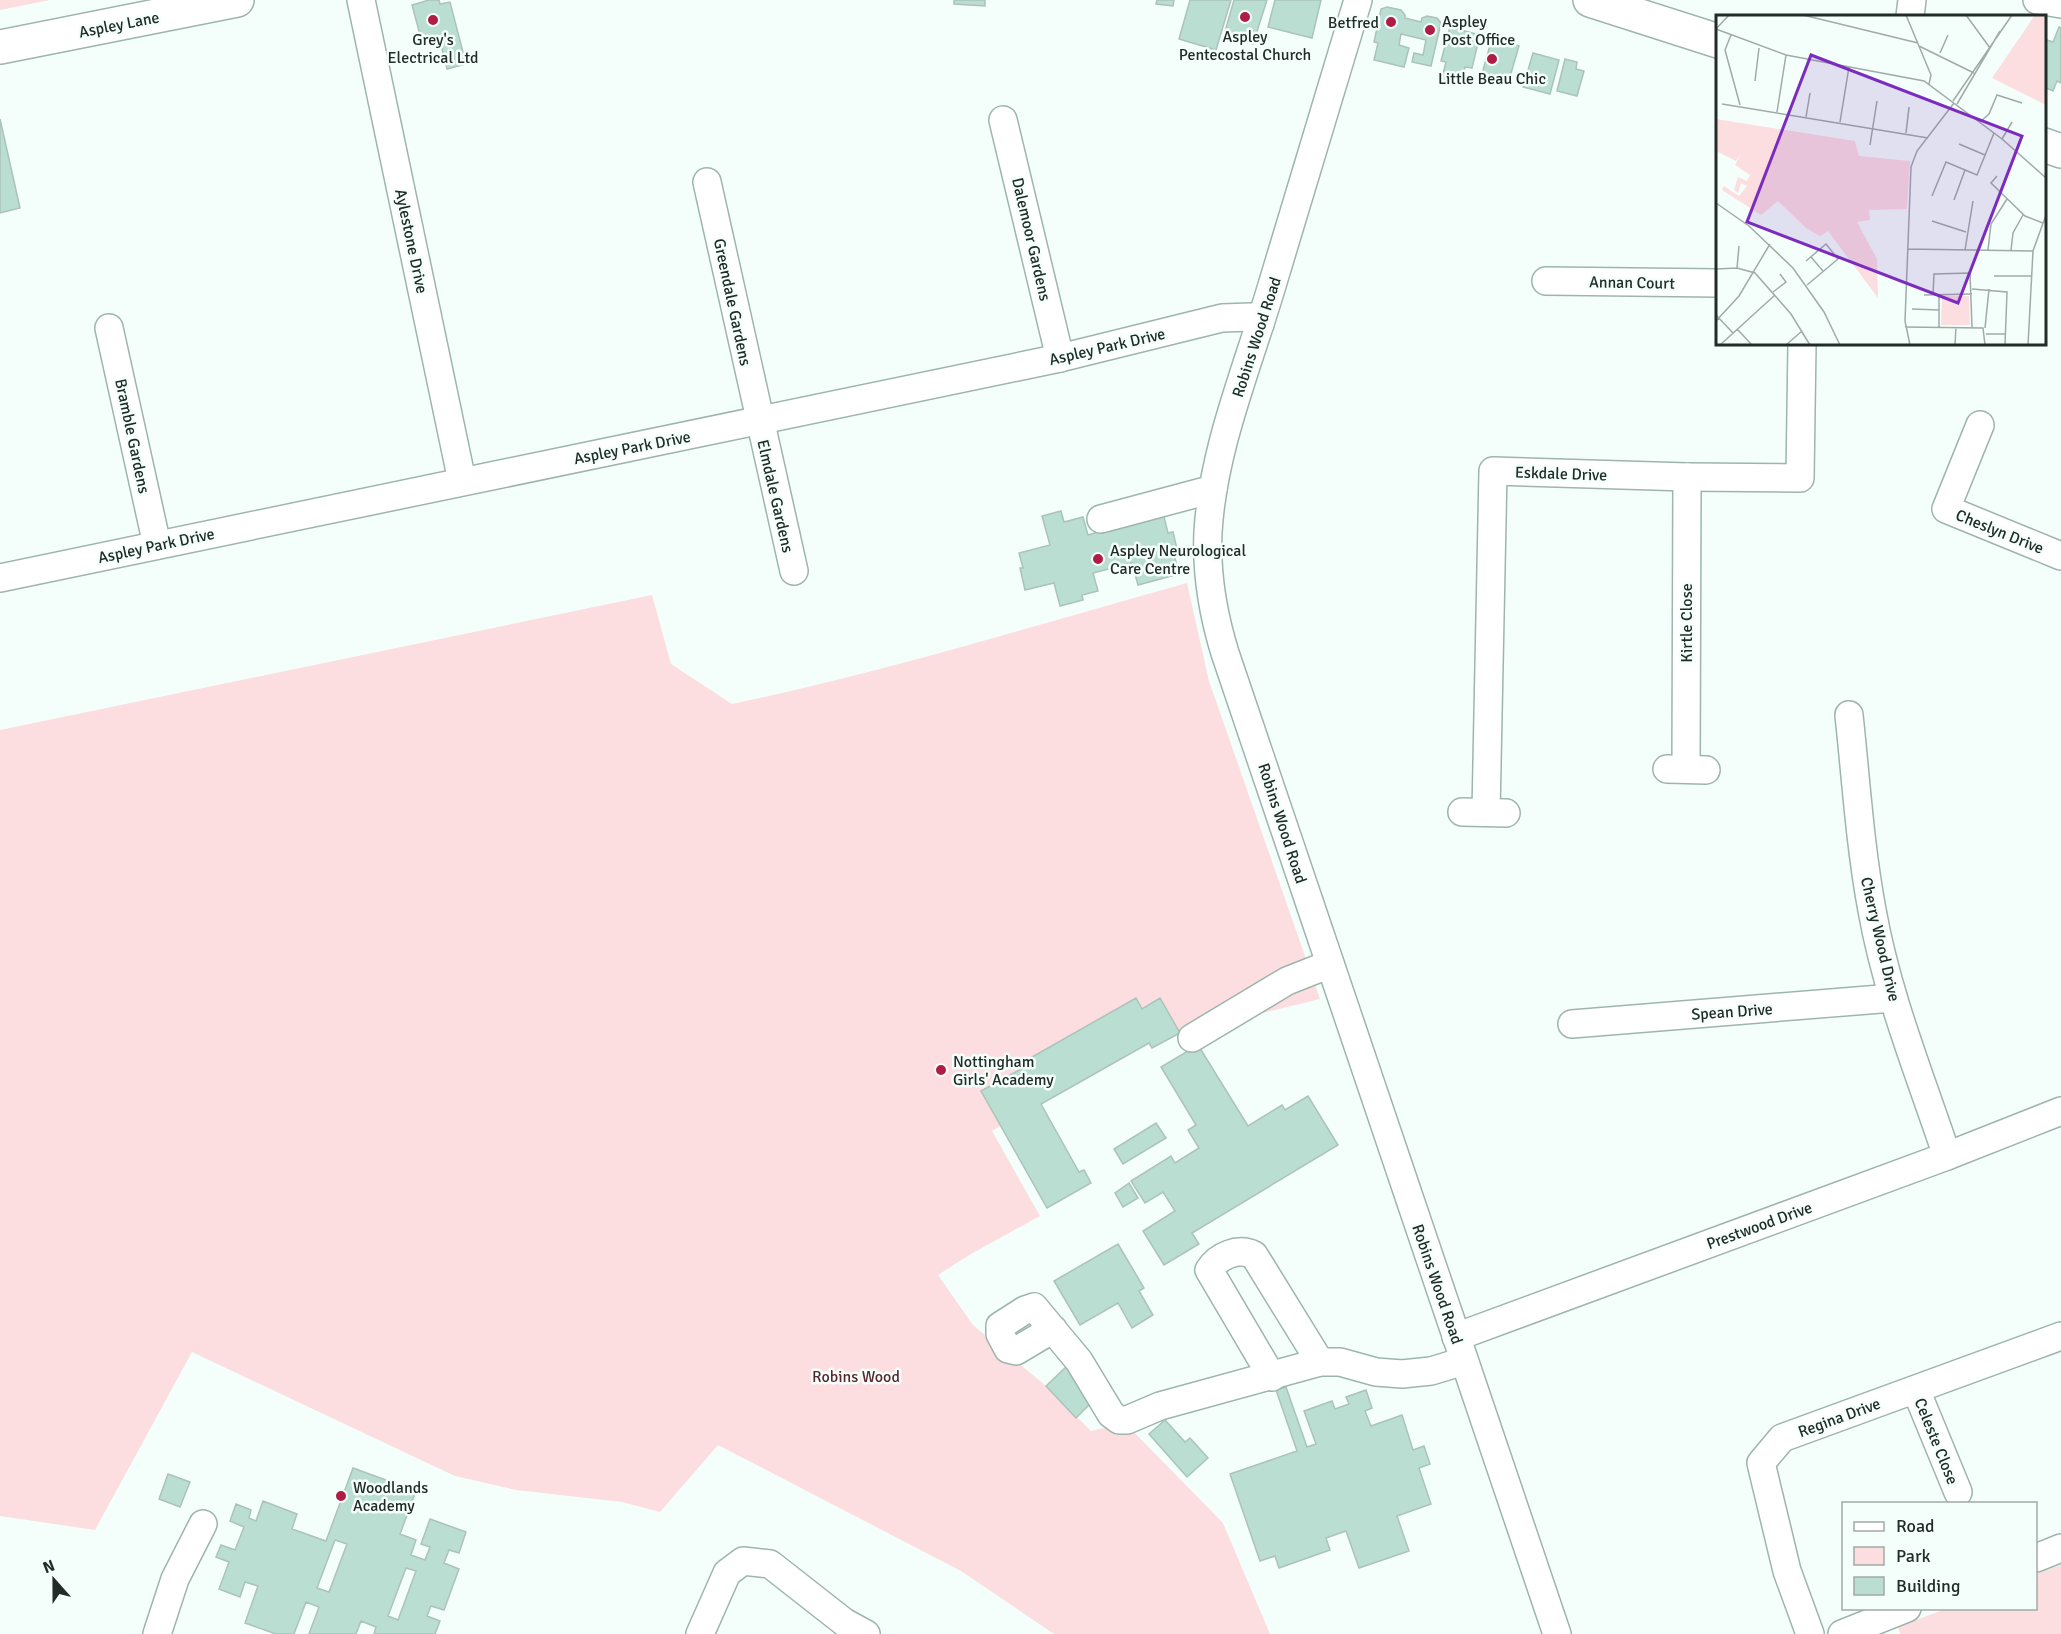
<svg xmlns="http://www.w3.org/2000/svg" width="2061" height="1634" font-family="Signika,sans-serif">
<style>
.green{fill:#fcdee0}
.building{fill:#baded1;stroke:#abc3ba;stroke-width:1.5;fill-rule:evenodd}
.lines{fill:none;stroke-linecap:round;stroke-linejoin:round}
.minor-casing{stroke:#9db5ac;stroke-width:30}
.major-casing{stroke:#9db5ac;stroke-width:36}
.minor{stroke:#fff;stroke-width:27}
.major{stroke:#fff;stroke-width:33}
.poi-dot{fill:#af1c44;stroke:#f4fffb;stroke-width:2}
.labels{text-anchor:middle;stroke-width:5;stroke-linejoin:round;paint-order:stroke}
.poi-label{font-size:16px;fill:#212b27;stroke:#f4fffb;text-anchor:start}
.street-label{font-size:16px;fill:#212b27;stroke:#f4fffb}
.park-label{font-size:16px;fill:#58272f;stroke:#f4fffb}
.inset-road{fill:none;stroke:#a0aaa6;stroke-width:1.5}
.view{fill:#7b2cbf;fill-opacity:0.15;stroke:#7b2cbf;stroke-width:3}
.inset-edge{fill:none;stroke:#212b27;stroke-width:3}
</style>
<rect width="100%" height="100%" fill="#f4fffb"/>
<g class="green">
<polygon points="0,0 50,0 0,10"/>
<path d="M 1187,583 L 1209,681 L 1320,999 L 1156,1039 L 1134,1047 L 992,1131 L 1040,1216 L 971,1254 L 938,1275 L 973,1325 L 1046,1386 L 1091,1431 L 1125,1423 L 1223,1523 L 1270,1634 L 1054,1634 L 961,1571 L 718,1445 L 660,1512 L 622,1502 L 516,1490 L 455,1476 L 192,1352 L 95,1530 L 0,1516 L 0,730 L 652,595 L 671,664 L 732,704 C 885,672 1036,625 1187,583 Z"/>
<polygon points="2061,1565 2061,1634 1900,1634 1898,1627 1945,1609 2036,1608 2036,1574"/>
</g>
<g class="building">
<polygon points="429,0 439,0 440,4 450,2 466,64 447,69 440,41 423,46 412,5"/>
<polygon points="954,0 985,0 985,6 954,4"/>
<polygon points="1157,0 1174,0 1173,6 1156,4"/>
<polygon points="1190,0 1231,0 1216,50 1179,39"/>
<polygon points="1234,0 1267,0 1253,44 1224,35"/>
<polygon points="1275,0 1321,0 1312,38 1268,27"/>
<polygon points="1387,7 1401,10 1405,15 1405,18 1421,22 1422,18 1427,16 1437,18 1441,23 1431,66 1412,62 1414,53 1423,55 1426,40 1401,34 1399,45 1409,48 1404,67 1374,60 1378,43 1374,42 1381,9"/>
<polygon points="1450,27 1480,35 1472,68 1465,67 1461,83 1442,78 1446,62 1441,61"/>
<polygon points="2059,27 2061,28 2061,83 2057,81 2053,91 2044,87 2044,39 2053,42"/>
<polygon points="1492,38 1519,46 1509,80 1482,74"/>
<polygon points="1533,53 1559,60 1550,94 1523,87"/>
<polygon points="1565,59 1577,62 1576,69 1584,71 1577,96 1557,91"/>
<polygon points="0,119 20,208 0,213"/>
<polygon points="1061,511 1064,522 1083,517 1088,535 1163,513 1168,533 1173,532 1178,553 1174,554 1179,574 1138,585 1132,563 1093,573 1098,591 1082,595 1083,600 1060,606 1054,583 1025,590 1020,568 1023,568 1019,553 1050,545 1042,516"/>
<polygon points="1136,998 1142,1009 1160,998 1180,1033 1152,1048 1149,1043 1041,1104 1079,1172 1084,1170 1091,1183 1047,1208 981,1091 1021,1069 1018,1065"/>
<polygon points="1198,1045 1248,1126 1282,1105 1285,1110 1308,1096 1338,1145 1192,1233 1199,1244 1164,1265 1143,1231 1175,1211 1163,1192 1145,1203 1131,1181 1171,1156 1175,1163 1199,1148 1188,1130 1196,1125 1161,1067"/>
<polygon points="1156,1123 1166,1138 1123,1164 1114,1149"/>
<polygon points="1129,1183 1138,1198 1123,1207 1115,1193"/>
<polygon points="1118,1244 1144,1288 1139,1291 1153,1315 1132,1328 1118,1303 1080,1325 1054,1281"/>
<polygon points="1068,1365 1098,1396 1076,1418 1046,1386"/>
<polygon points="1286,1387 1307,1447 1316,1444 1304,1411 1332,1401 1335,1409 1349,1404 1346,1397 1366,1390 1372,1408 1365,1411 1371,1426 1402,1415 1413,1450 1424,1446 1430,1464 1419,1468 1431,1504 1397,1516 1409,1551 1359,1568 1346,1531 1326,1538 1330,1550 1279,1568 1275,1556 1260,1561 1230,1474 1297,1451 1276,1390"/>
<polygon points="1165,1420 1185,1442 1190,1438 1208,1458 1187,1477 1149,1434"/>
<path d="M 353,1468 L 416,1491 L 400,1534 L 416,1540 L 411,1555 L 425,1560 L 430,1547 L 421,1544 L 430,1519 L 466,1532 L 459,1553 L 449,1550 L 444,1563 L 459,1569 L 444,1610 L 431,1606 L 427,1616 L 440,1621 L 435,1634 L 374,1634 L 376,1627 L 361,1621 L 356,1634 L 309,1634 L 319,1607 L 306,1602 L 294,1634 L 276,1634 L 245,1623 L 258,1586 L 245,1582 L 240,1597 L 219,1589 L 229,1562 L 216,1557 L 221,1545 L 235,1550 L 244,1527 L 230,1521 L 236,1504 L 251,1510 L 249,1518 L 256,1521 L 263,1501 L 297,1514 L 292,1529 L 326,1541 ZM 335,1540 L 347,1544 L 329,1592 L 317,1588 ZM 406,1568 L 416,1571 L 398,1620 L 388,1616 Z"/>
<polygon points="168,1474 190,1482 180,1507 159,1499"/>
</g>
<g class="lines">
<defs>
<g id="minor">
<polyline points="361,0 462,481"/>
<path d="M 1358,0 C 1330,94 1302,188 1273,282 C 1249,364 1213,447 1208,532 C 1206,573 1213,614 1225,653 L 1557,1634"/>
<polyline points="2037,0 2061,4"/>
<polyline points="1910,16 1912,0"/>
<polyline points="1003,120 1060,358"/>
<polyline points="707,182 794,571"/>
<polyline points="1546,281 1718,283"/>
<polyline points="109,328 157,545"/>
<polyline points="1980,425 1946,509 2061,556"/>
<polyline points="1101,519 1213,489"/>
<polyline points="0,578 1060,358 1222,318 1251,317 1260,324"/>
<path d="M 1849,715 C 1856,780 1860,846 1872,910 C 1887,995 1920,1075 1947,1156"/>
<polyline points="1667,769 1706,770"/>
<polyline points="1686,769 1687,477"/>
<polyline points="1462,812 1506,813"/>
<polyline points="1486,812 1493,471 1687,477 1800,478 1802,344"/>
<polyline points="1572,1024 1893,998"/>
<polyline points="1192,1038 1287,981 1330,964"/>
<polyline points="1053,1329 1016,1351 1008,1349 1000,1334 1000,1326 1025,1310 1034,1307 1079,1361 1111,1414 1119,1420 1127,1420 1160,1406 1320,1362 1340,1362 1376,1372 1402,1374 1431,1371 1464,1361"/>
<polyline points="1456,1337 1947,1156 2061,1111"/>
<path d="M 1272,1377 L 1209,1270 C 1218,1256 1238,1247 1254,1255 L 1320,1362"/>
<polyline points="1916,1390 1958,1492"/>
<polyline points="2036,1558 2061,1548"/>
<polyline points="157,1634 175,1579 203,1524"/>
<polyline points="700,1634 727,1573 743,1561 770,1564 844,1622 866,1634"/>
<polyline points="1810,1634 1787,1571 1761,1463 1782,1438 2061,1336"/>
<polyline points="1842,1634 1907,1608"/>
</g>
<g id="major">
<polyline points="1590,0 1718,41"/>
<polyline points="0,47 237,0"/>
<polyline points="2044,145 2061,151"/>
</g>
</defs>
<use href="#minor" class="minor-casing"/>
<use href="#major" class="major-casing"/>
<use href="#minor" class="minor"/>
<use href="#major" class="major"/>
</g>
<g class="poi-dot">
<circle cx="1245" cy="17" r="6"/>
<circle cx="433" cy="20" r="6"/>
<circle cx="1391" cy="22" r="6"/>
<circle cx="1430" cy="30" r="6"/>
<circle cx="1492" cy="59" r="6"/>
<circle cx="1098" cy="559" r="6"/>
<circle cx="941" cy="1070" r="6"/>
<circle cx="341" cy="1496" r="6"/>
</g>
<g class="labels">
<g class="poi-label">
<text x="1442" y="27">Aspley<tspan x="1442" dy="18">Post Office</tspan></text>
<text x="1379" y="28" text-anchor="end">Betfred</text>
<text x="1245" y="42" text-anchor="middle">Aspley<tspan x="1245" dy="18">Pentecostal Church</tspan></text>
<text x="433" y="45" text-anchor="middle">Grey's<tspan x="433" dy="18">Electrical Ltd</tspan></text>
<text x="1492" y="84" text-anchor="middle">Little Beau Chic</text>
<text x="1110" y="556">Aspley Neurological<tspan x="1110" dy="18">Care Centre</tspan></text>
<text x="953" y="1067">Nottingham<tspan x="953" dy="18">Girls' Academy</tspan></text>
<text x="353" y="1493">Woodlands<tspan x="353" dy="18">Academy</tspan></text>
</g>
<g class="street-label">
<text transform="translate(119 24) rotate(-11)" y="6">Aspley Lane</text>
<text transform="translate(1032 239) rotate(77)" y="6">Dalemoor Gardens</text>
<text transform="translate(412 241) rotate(78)" y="6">Aylestone Drive</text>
<text transform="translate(1632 282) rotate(1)" y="6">Annan Court</text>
<text transform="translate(733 302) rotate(78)" y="6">Greendale Gardens</text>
<text transform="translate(1256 337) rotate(-72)" y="6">Robins Wood Road</text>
<text transform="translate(1107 346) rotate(-13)" y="6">Aspley Park Drive</text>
<text transform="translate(133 436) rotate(78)" y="6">Bramble Gardens</text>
<text transform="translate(632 447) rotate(-11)" y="6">Aspley Park Drive</text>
<text transform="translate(1561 473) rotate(2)" y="6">Eskdale Drive</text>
<text transform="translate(776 496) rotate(77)" y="6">Elmdale Gardens</text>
<text transform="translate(2000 531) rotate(22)" y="6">Cheslyn Drive</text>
<text transform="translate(156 545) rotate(-12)" y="6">Aspley Park Drive</text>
<text transform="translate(1686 623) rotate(-90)" y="6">Kirtle Close</text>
<text transform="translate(1283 823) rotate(72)" y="6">Robins Wood Road</text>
<text transform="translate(1881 939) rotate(77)" y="6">Cherry Wood Drive</text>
<text transform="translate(1732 1011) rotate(-4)" y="6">Spean Drive</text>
<text transform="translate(1759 1225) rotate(-20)" y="6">Prestwood Drive</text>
<text transform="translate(1438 1284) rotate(71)" y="6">Robins Wood Road</text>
<text transform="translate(1839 1417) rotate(-20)" y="6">Regina Drive</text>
<text transform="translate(1937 1441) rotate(68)" y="6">Celeste Close</text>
</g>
<g class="park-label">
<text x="856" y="1382">Robins Wood</text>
</g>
</g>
<g transform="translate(1716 15)">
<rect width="330" height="330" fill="#f4fffb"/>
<path d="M 319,0 L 330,0 L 330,90 L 276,63 ZM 0,104 L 139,126 L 143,141 L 194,146 L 191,194 L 153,195 L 154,205 L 141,207 L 161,244 L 162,283 L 112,216 L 104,221 L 90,213 L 62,186 L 45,200 L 6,175 L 8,171 L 23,181 L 31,171 L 25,168 L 22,178 L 18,175 L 22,162 L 31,166 L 34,160 L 19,150 L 25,139 L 20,146 L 0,136 ZM 226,281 L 253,281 L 254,310 L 225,310 Z" fill="#fcdee0"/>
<path class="inset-road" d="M 87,0 L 202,28M 190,0 L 215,60 L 213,69M 250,0 L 274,33M 0,14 L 13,0M 0,14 L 70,40 L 208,66 L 286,124 L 330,163M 15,20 L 9,35 L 24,90M 203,31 L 258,58M 224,38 L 232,20M 39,66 L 43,33M 237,86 L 296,0M 6,89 L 212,123M 241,89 L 284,16M 61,97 L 70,40M 90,102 L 94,78M 124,107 L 133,52M 264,107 L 273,99 L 281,80 L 306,88M 190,118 L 193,92M 286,124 L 296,107M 243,129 L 269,140M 154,130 L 161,86M 281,161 L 275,168 L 309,201 L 327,208M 216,181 L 230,147 L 261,160 L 278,118M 238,185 L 249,155M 0,188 L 33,211 L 77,253 L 108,297 L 124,330M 216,206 L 250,217M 192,234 L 317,236M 249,235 L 257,186M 272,235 L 275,209 L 291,184M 295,235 L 297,218 L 307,200M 95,242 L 107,256M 90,246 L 110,229 L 122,244 L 91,270M 21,253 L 23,231M 0,254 L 21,253 L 39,258 L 75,299 L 94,330M 278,261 L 315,261M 256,274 L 291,277 L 289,330M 57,277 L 70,267 L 64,259M 208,280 L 256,279M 217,280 L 218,259 L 254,258 L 256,312M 223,280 L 223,312M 196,294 L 223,295M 0,300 L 17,318M 0,306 L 23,281 L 54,229M 189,312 L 267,313 L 269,330M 269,313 L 273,274M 21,314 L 36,330M 270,319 L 289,319M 4,330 L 59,280M 70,330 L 86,316M 194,330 L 189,306 L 195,152 L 201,136 L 238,88M 239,330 L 240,312M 312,330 L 317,236 L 330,200"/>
<path class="view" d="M 95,40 L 306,121 L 242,288 L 31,207 Z"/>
<rect width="330" height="330" class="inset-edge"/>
</g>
<rect x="1842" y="1502" width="195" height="108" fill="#f4fffb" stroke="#a0aaa6" stroke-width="1.5"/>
<rect x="1854" y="1522" width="30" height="9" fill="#ffffff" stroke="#a0aaa6" stroke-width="1.5"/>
<text x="1896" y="1532" font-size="18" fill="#212b27">Road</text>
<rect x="1854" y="1547" width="30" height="18" fill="#fcdee0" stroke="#a0aaa6" stroke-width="1.5"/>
<text x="1896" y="1562" font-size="18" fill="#212b27">Park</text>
<rect x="1854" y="1577" width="30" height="18" fill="#baded1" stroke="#a0aaa6" stroke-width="1.5"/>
<text x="1896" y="1592" font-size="18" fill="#212b27">Building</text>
<g transform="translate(54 1580) rotate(339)" stroke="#f4fffb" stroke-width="4.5" paint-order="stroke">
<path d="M0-4.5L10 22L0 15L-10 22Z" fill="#212b27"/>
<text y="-9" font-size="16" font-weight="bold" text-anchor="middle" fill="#212b27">N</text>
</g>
</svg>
